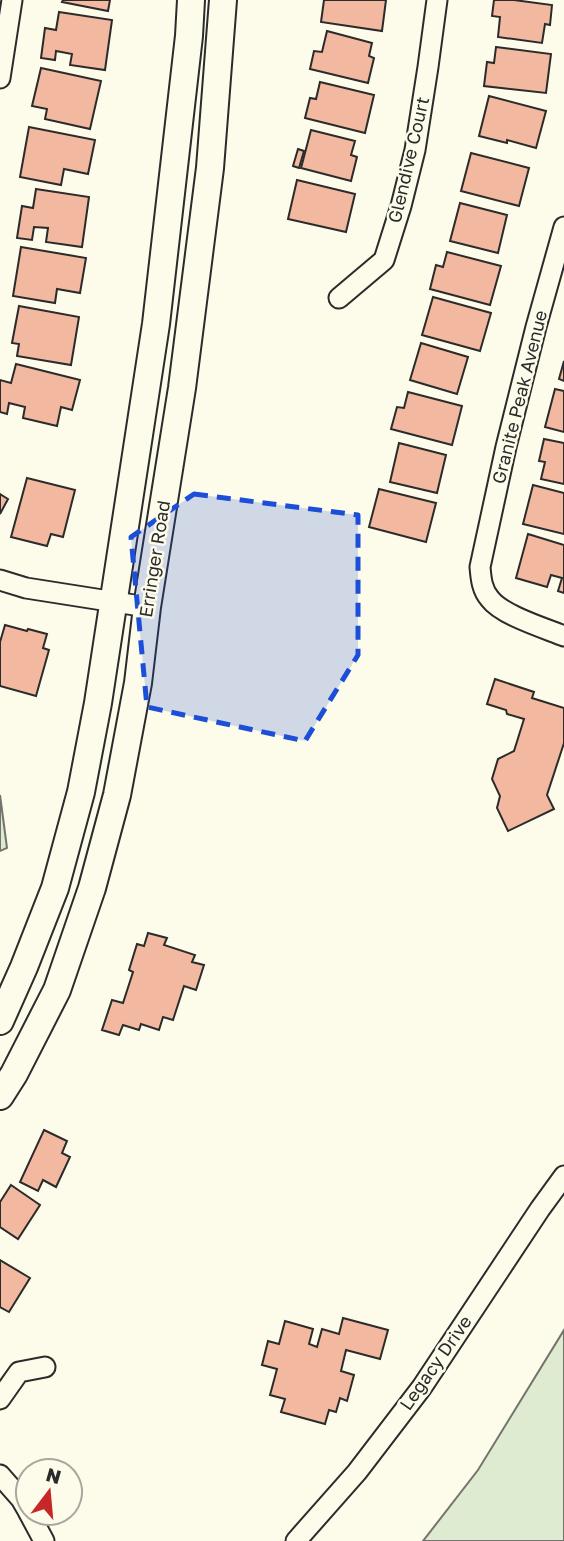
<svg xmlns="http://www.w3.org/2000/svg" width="564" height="1541" font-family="'Golos Text',sans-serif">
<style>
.green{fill:#deebd1;stroke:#74746e;stroke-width:2}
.building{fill:#f2b8a0;stroke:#2b2b2b;stroke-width:2}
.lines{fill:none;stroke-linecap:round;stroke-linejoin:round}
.street-casing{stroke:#2b2b2b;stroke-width:23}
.secondary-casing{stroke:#2b2b2b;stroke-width:30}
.street{stroke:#fdfbea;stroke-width:19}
.secondary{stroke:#fdfbea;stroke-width:26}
.marked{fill:#1d4ed8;fill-opacity:0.2;stroke:#1d4ed8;stroke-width:5;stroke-dasharray:14 9;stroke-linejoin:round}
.labels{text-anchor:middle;stroke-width:5;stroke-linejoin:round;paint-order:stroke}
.street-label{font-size:18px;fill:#2b2b2b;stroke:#fdfbea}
</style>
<rect width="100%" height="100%" fill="#fdfbea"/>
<g class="green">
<polygon points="0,795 7,848 0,851"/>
<polygon points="564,1330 564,1541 423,1541 478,1470"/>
</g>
<g class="building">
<polygon points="63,0 110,0 108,11 62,2"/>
<polygon points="324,0 386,0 382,31 321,22"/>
<polygon points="494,0 514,0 552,5 550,25 545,24 542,43 498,37 500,17 492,16"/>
<polygon points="59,12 112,20 105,70 70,65 72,54 56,51 55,60 41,58 45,28 56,30"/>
<polygon points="327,31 372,43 369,56 374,58 368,83 310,69 314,51 322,52"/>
<polygon points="496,47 551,54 546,93 484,86 487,62 494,63"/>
<polygon points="41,68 101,81 90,129 45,119 47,109 32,106"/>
<polygon points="320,82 374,95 365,133 305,118 310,98 316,99"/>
<polygon points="489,96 546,111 536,148 507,140 507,143 479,136"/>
<polygon points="29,127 95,140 88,174 64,169 61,185 20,177"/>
<polygon points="311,130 355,141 351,155 357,157 351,181 301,168"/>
<polygon points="298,149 304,151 299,168 293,166"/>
<polygon points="471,153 529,168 519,206 461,191"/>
<polygon points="297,180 355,194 346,232 288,219"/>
<polygon points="36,189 89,197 82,247 46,242 48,228 34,227 32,240 17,238 22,206 33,208"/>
<polygon points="460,203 507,215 498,253 450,241"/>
<polygon points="21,247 86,258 80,293 57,289 55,303 13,296"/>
<polygon points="447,252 501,266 490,305 430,289 436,265 443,267"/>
<polygon points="433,297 491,313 480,351 422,335"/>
<polygon points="19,306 79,317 71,365 17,356 19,344 12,343"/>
<polygon points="421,343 468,357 457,394 410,380"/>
<polygon points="564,361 564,381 559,379"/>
<polygon points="16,364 80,380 72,410 61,407 57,426 23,418 25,407 9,403 7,414 0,412 0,380 11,383"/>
<polygon points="555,389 564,391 564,432 545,427"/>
<polygon points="408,392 462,406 452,445 391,429 397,407 404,408"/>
<polygon points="544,439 564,443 564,484 541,479 545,462 539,461"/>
<polygon points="399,443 446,455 437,493 390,482"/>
<polygon points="27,478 75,490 63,537 51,534 47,546 11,537"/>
<polygon points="533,485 564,493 564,534 523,524"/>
<polygon points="379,489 436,503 426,542 369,527"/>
<polygon points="0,494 8,499 0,514"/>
<polygon points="528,534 564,545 564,593 558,591 562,578 551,575 547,587 516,578"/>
<polygon points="5,625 27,631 28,629 47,634 43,648 49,650 36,696 0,686 0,642"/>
<polygon points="495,679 534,692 532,698 564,708 564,743 547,795 554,809 508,831 497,808 500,796 492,779 498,759 514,751 524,719 507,714 506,710 487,704"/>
<polygon points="148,933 167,938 164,945 195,955 192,962 204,965 196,990 184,986 173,1020 163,1017 159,1030 141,1024 139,1030 123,1025 119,1035 102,1030 112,1000 123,1003 133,972 129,970 137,944 144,946"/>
<polygon points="44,1130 67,1141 62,1153 70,1157 56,1187 43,1180 38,1191 20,1182"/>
<polygon points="11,1185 40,1205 18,1239 0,1227 0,1202"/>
<polygon points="0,1260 30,1278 9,1312 0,1307"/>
<polygon points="343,1318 388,1330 380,1359 346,1350 341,1371 354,1375 347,1401 340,1398 336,1412 329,1410 325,1424 281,1412 285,1399 270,1395 277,1369 262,1365 268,1341 279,1344 285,1321 313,1329 309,1344 317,1347 322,1329 339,1334"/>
</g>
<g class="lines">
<defs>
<g id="street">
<polyline points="0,78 12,0"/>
<path d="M 564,227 L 536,327 L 506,447 L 480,567 C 481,579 482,590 490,599 C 502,615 544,628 564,636"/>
<polyline points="339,298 384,260 401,206 415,150 428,67 437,0"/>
<polyline points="0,580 26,588 147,607"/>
<polyline points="0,1399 19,1372 45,1367"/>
<polyline points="0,1475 21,1499 28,1511"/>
<polyline points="29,1513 44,1541"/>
<polyline points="296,1541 357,1472 422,1387 540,1209 564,1176"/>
</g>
<g id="secondary">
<polyline points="0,1021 24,967 55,888 81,792 98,703 156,324 189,36 191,0"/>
<polyline points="0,1096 14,1074 57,990 92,888 117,795 138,683 147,607 182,388 210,168 223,0"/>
</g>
</defs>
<use href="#street" class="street-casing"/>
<use href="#secondary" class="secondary-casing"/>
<use href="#street" class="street"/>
<use href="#secondary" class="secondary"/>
</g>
<path class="marked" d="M 194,494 L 358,515 L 358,655 L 305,741 L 147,707 L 131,537 Z"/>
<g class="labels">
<g class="street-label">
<text transform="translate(409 160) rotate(-77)" y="6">Glendive Court</text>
<text transform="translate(520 397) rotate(-76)" y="6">Granite Peak Avenue</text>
<text transform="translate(155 559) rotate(-81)" y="6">Erringer Road</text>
<text transform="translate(436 1363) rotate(-55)" y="6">Legacy Drive</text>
</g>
</g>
<g transform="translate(49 1492) rotate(16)"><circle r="33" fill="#fdfbea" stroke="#a9a89e" stroke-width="2"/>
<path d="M0-5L12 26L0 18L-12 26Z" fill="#c62828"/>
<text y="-10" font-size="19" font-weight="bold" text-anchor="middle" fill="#2b2b2b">N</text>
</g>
</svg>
